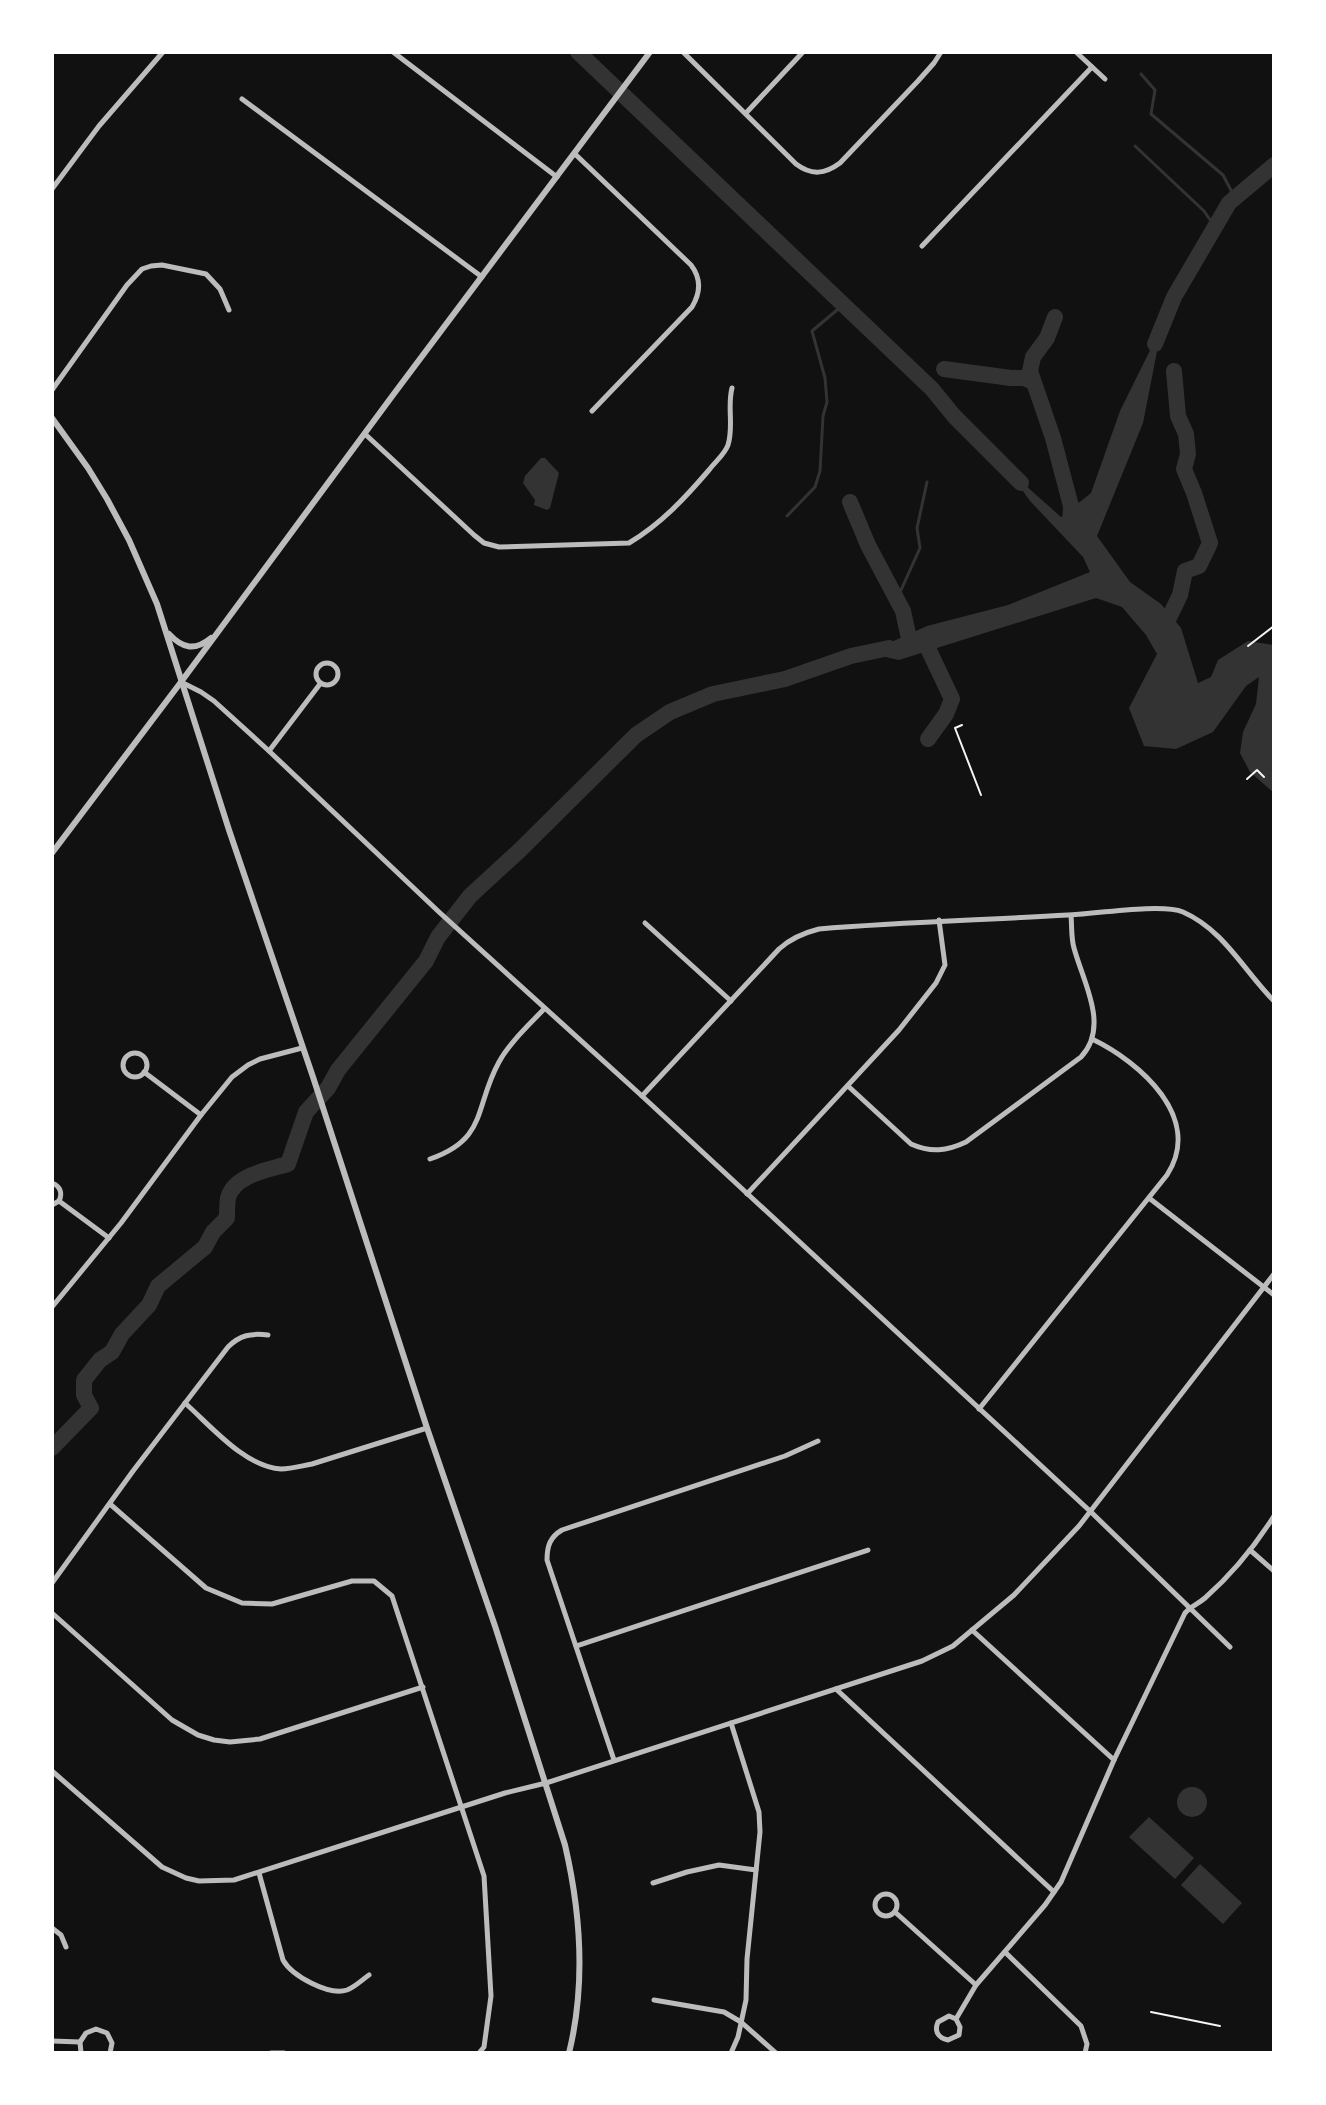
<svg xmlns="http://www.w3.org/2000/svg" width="1326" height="2105" font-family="Rubik,sans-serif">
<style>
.water{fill:#333}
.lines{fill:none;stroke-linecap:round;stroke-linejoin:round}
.stream{stroke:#333;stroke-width:3}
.river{stroke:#333;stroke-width:16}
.path{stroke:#f5f5f5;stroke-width:2}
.minor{stroke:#bcbcbc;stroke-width:5}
.tertiary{stroke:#bcbcbc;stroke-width:6}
</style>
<rect width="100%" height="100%" fill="#111"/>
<g class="water">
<polygon points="1162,326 1143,423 1097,536 1130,582 1161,604 1181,628 1198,683 1211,677 1218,660 1248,641 1274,645 1274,793 1250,772 1240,753 1243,732 1256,704 1259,677 1246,686 1213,732 1176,749 1144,746 1129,708 1157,654 1146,635 1122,607 1096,598 899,660 867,653 927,626 1008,605 1090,572 1083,557 1030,501 1007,469 1061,517 1091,493 1120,411"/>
<polygon points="541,458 545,458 559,473 550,508 547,510 534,505 535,500 523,483 525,476"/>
<circle cx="1192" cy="1802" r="15"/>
<polygon points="1149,1817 1194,1858 1175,1879 1129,1837"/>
<polygon points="1200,1864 1242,1903 1223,1924 1181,1885"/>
</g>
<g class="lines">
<g class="stream">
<polyline points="1141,74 1155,90 1151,114 1223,175 1235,198"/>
<polyline points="1135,146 1204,211 1215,227"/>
<polyline points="787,516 815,487 820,471 823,416 827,402 825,378 812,331 843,305"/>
<polyline points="897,599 920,548 917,528 927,482"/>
</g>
<g class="river">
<polyline points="578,52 932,389 954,416 1021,483"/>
<polyline points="1055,317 1047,338 1033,357 1030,371 1053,438 1071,506 1070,530"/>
<polyline points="1155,344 1174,297 1229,203 1274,165"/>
<polyline points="944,369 1011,378 1024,378 1033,382"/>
<polyline points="850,502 868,545 903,611 910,643"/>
<polyline points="1165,626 1180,595 1185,571 1199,566 1210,543 1194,493 1184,469 1188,454 1186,434 1178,416 1174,371"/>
<polyline points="924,640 952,699 946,714 928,739"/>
<path d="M 52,1448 L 91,1408 L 84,1395 L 84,1380 L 100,1360 L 112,1352 L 122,1334 L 149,1305 L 158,1286 L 205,1247 L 213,1232 L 227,1218 C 227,1212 227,1204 228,1198 C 234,1175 268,1170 288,1164 L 306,1112 L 328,1088 L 338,1070 L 426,961 L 438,937 L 470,896 L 520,850 L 636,735 L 670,712 L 713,694 L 785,679 L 851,656 L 889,648"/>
</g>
<g class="path">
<polyline points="1248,646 1274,626"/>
<polyline points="962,725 955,728 981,795"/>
<polyline points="1247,779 1257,770 1264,777"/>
<polyline points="1151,2012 1220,2026"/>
</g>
<g class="minor">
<polyline points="393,52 557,177"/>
<path d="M 683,52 L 796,164 C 812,176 825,174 840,163 L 918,81 L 934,63 L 941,52"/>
<polyline points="1076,52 1105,79"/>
<polyline points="242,99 482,277"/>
<polyline points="746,113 803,52"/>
<path d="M 575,154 L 691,265 C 701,278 701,292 692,307 L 592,411"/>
<polyline points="52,189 99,126 163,52"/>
<polyline points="922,246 1092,67"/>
<polyline points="52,390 127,285 142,269 151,266 162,265 206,274 220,289 229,310"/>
<path d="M 365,434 L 474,535 L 484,543 L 499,547 L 629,543 C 661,524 685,498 709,470 C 715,462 725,454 728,445 C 734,426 727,407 732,388"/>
<circle cx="327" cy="674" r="11"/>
<polyline points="181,682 201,692 214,701 269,751 439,912 642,1096 1091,1512 1230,1647"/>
<polyline points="269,751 320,684"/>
<polyline points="645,923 731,1001"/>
<circle cx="135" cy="1065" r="12"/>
<polyline points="144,1072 201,1115"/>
<path d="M 848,1086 L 911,1144 C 931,1153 947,1151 966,1142 L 1081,1057 C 1110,1026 1083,982 1074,948 C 1071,938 1072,926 1071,916"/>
<path d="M 642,1096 L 779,949 C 791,938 803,933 819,929 C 902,922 985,920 1068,915 C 1094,914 1162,903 1183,912 C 1224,930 1244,971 1274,1001"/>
<path d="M 430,1159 C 488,1139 474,1107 499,1062 C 510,1042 529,1025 544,1009"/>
<path d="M 52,1183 C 60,1186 63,1193 59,1201"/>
<polyline points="747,1194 899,1030 936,983 945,965 939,920"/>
<polyline points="1149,1198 1274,1295"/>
<polyline points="59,1201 109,1238"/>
<polyline points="52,1205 59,1201"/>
<polyline points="52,1307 121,1223 201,1115 232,1077 248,1065 260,1059 302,1048"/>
<path d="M 185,1403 C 211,1426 245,1467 281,1469 C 292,1469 301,1466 312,1464 L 427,1428"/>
<path d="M 979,1409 L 1167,1175 C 1204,1118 1140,1062 1092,1039"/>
<polyline points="110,1504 206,1588 242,1603 272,1604 352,1581 374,1581 392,1596 484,1876 491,1996 484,2047 479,2053"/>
<polyline points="1250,1550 1274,1571"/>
<path d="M 52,1583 L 133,1471 L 228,1347 C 240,1335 251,1333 268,1335"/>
<polyline points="52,1613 172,1720 198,1735 214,1740 230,1742 260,1739 423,1687"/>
<polyline points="972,1630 1114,1760"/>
<polyline points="576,1646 868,1550"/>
<polyline points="836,1689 1054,1892"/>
<polyline points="731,1723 759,1812 760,1832 747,1959 746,2000 738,2037 731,2053"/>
<path d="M 614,1760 L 547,1560 C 547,1546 550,1537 562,1530 L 785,1456 L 818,1441"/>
<polyline points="52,1771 162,1867 186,1878 199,1881 234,1880 505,1793 546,1783 922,1661 953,1646 1014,1595 1079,1526 1274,1274"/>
<path d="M 259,1873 L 283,1960 C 292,1976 329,1996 347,1990 C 355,1987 363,1979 369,1975"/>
<polyline points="653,1883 687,1872 719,1865 756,1870"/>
<circle cx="886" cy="1905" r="11"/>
<polyline points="895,1912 976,1985"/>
<polyline points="52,1928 61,1935 66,1947"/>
<polyline points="1005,1952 1081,2026 1087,2044 1085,2053"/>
<polyline points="654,2000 724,2012 741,2022 776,2053"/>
<path d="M 956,2019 L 949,2016 L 938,2022 C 934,2031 938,2038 948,2040 L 959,2035 L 960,2027 L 956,2019 L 976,1985 L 1045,1905 L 1061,1882 L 1114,1760 L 1185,1613 C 1191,1606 1198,1604 1205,1598 C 1231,1575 1255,1546 1274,1516"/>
<polyline points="52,2041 80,2042"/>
<polyline points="81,2053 80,2042 86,2033 96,2029 107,2033 112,2043 110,2053"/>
<polyline points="271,2053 284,2053"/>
</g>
<g class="tertiary">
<path d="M 52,418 L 88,468 L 107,499 L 129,540 L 157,604 L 229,830 L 313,1077 L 427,1428 L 495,1626 L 565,1845 C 581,1914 586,1984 569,2053"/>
<path d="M 169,634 C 183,649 195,651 211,638"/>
<polyline points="52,853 181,682 393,395 650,52"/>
</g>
</g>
<rect width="1326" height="2105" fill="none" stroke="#ffffff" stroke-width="108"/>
</svg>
